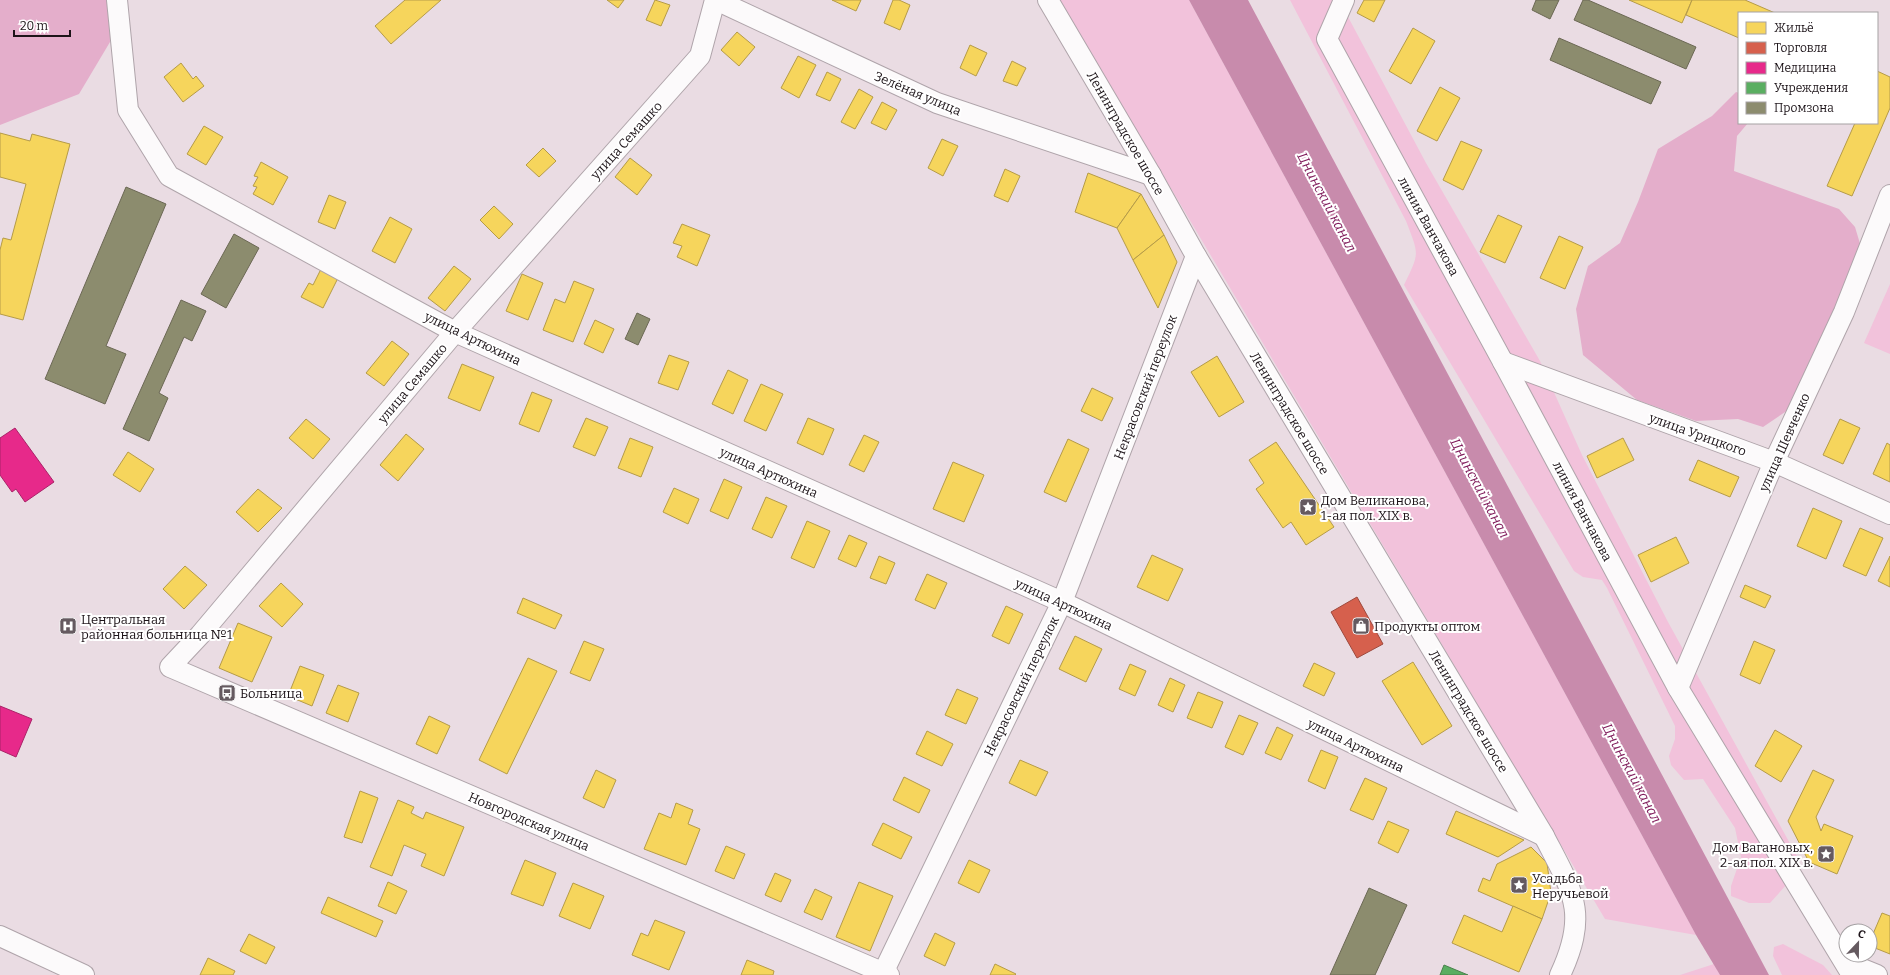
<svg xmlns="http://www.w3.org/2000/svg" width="1890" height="975" font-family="Bitter,serif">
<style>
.green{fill:#f2c2db}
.forest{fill:#e4aecb}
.water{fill:#c88bac}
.homes{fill:#f6d55c;stroke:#b59b48}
.shops{fill:#d6604d;stroke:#9e493d}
.health{fill:#e7298a;stroke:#aa2368}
.public{fill:#5aae61;stroke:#48804b}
.industry{fill:#8c8c6e;stroke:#6b6854}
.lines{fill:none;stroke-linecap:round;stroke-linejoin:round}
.minor-casing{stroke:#afa4aa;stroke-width:22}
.minor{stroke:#fcfafb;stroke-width:20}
.labels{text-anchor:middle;stroke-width:4;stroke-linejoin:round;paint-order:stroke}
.street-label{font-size:13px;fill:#1d1419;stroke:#fff}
.poi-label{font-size:13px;fill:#1d1419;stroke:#fff;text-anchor:start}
.water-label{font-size:14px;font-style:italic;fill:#811d5c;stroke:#fff}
</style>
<rect width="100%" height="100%" fill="#eadce3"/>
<g class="green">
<polygon points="1059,0 1189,0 1696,935 1605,919"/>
<path d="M 1290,0 L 1339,0 L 1426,163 L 1540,361 L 1582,455 L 1668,622 L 1798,858 L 1788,883 L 1770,903 L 1749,903 L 1731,896 L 1731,886 L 1741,857 L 1735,828 L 1703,779 L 1684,780 L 1671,765 L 1669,756 L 1675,739 L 1675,726 L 1607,588 L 1602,580 L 1583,577 L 1574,571 L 1404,285 C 1420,252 1419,255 1406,221 Z"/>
<polygon points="1890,284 1890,354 1864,343"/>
<polygon points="1783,944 1823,965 1832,975 1782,975 1773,956 1774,947"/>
<polygon points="1714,964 1720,975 1680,975"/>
</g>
<g class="forest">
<polygon points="0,0 111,0 111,2 110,42 79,94 0,125"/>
<polygon points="1736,92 1739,93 1739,123 1748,123 1737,136 1734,171 1839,209 1855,227 1861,247 1794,406 1763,427 1738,419 1696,421 1637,400 1583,355 1576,309 1588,266 1620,243 1638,202 1658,149 1712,116"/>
</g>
<polygon class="water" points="1189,0 1248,0 1769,975 1720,975 1696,935"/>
<g class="homes">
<polygon points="405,0 441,0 391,44 375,26"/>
<polygon points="607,0 624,0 618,8"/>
<polygon points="655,0 670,5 661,26 646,20"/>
<polygon points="832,0 861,0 856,11"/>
<polygon points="893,0 899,0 910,5 900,30 884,23"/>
<polygon points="1364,0 1385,0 1374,22 1357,13"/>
<polygon points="1629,0 1692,0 1682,23"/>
<polygon points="1692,0 1745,0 1775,13 1739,13 1739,38 1686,15"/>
<polygon points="1413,28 1435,41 1411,84 1389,71"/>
<polygon points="737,32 755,47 739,66 721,50"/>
<polygon points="970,45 987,53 976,76 960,68"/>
<polygon points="798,56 816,65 799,98 781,88"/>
<polygon points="1012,61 1026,68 1017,86 1003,81"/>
<polygon points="181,63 193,79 196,76 204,86 183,102 164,77"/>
<polygon points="1877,71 1890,77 1890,108 1852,196 1827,186 1855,123 1877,123"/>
<polygon points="827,72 841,79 830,101 816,95"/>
<polygon points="1440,87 1460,98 1437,141 1417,131"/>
<polygon points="859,89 873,97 855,129 841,122"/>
<polygon points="882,102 897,110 886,130 871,123"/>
<polygon points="204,126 223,137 206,165 187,154"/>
<polygon points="0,133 30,141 32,134 70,144 23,320 0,314 0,250 3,238 11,240 26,184 0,177"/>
<polygon points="942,139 958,146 943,176 928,168"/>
<polygon points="1461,141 1482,150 1463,190 1443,180"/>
<polygon points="543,148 556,161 539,177 526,165"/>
<polygon points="630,158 652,175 637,195 615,177"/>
<polygon points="261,162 288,177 273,205 253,194 257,187 253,186 258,177 254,176"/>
<polygon points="1005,169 1020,176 1008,202 994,196"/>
<polygon points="1088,173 1141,194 1117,228 1075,212"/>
<polygon points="1141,194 1164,235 1133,260 1117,228"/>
<polygon points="329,195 346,202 335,229 318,222"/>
<polygon points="494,206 513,224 499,239 480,220"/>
<polygon points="1498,215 1522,226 1505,263 1480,252"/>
<polygon points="390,217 412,229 395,263 372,251"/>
<polygon points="682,224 710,235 697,266 677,257 682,246 673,243"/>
<polygon points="1164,235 1177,262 1158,308 1133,260"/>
<polygon points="1559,236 1583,247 1565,289 1540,278"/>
<polygon points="454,266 471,279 445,311 428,298"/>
<polygon points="322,267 339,276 323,308 301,297 309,283 313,285"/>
<polygon points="522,274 543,283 528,320 506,311"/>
<polygon points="574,281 594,289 573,342 543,330 555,299 565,303"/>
<polygon points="595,320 614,329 603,353 584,344"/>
<polygon points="392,341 409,354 384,386 366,373"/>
<polygon points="669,355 689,362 678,390 658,383"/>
<polygon points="1217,356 1244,402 1219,417 1191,372"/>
<polygon points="462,364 494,377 480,411 448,398"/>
<polygon points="728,370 748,380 733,414 712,404"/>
<polygon points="761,384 783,394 766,431 744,421"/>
<polygon points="1092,388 1113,398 1102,421 1081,411"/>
<polygon points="532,392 552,400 539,432 519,424"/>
<polygon points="586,418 608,427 595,456 573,447"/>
<polygon points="808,418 834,429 823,455 797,443"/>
<polygon points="306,419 330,439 313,459 289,438"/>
<polygon points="1840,419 1860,428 1843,464 1823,455"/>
<polygon points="406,434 424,449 398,481 380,465"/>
<polygon points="864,435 879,442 864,472 849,465"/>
<polygon points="630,438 653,447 641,477 618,468"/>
<polygon points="1623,438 1634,460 1597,478 1587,456"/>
<polygon points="1068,439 1089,449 1066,502 1044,492"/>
<polygon points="1276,442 1334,527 1306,545 1291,522 1283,528 1256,489 1264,483 1249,460"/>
<polygon points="1887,443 1890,445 1890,482 1873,474"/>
<polygon points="128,452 154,469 140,492 113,475"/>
<polygon points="1698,460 1739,477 1730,497 1689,480"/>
<polygon points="953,462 984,475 964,522 933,509"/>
<polygon points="724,479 742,487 728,519 710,511"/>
<polygon points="674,488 699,499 688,524 663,512"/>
<polygon points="258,489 282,508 258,532 236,512"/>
<polygon points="766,497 787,506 772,538 752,529"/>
<polygon points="1813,508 1842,521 1826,559 1797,546"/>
<polygon points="807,521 830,531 814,568 791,558"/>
<polygon points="1860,528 1883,538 1866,576 1843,566"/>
<polygon points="849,535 867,543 856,567 838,559"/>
<polygon points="1676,537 1689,563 1651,582 1638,555"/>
<polygon points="1152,555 1183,569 1168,601 1137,587"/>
<polygon points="879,556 895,563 886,584 870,578"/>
<polygon points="1890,556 1890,587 1878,581"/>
<polygon points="185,566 207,585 184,609 163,589"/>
<polygon points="927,574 947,583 935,609 915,600"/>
<polygon points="281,583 303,604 282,627 259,606"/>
<polygon points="1745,585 1771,596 1765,608 1740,597"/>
<polygon points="523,598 562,615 555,629 517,613"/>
<polygon points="1006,606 1023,614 1009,644 992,636"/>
<polygon points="238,623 272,637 252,682 219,668"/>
<polygon points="1075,636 1102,649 1086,682 1059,669"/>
<polygon points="584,641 604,649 590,681 570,673"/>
<polygon points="1754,641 1775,650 1760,684 1740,675"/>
<polygon points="528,658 557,671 507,774 479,760"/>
<polygon points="1413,662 1452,726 1422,745 1382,681"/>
<polygon points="1314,663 1335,673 1324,696 1303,686"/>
<polygon points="1130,664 1146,671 1135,696 1119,689"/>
<polygon points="300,666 324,675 312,706 288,696"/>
<polygon points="1170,678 1185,685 1173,712 1158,705"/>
<polygon points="338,685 359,693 348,722 326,713"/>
<polygon points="957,689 978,698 966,724 945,715"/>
<polygon points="1198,692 1223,702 1212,728 1187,718"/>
<polygon points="1239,715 1258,723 1243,755 1225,747"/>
<polygon points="429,716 450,726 437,754 416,744"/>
<polygon points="1277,727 1293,735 1281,760 1265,753"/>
<polygon points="1775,730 1802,746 1781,782 1755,766"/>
<polygon points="927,731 953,744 942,766 916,754"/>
<polygon points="1321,750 1338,757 1325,789 1308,781"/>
<polygon points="1020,760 1048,772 1036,796 1009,783"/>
<polygon points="596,770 616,780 604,808 583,798"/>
<polygon points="1813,770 1834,780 1816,817 1821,831 1824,824 1853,836 1837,874 1809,862 1788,821"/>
<polygon points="904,777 930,790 919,813 893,800"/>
<polygon points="1365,778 1387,788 1373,820 1350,810"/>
<polygon points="360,791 378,798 362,843 344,837"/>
<polygon points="398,800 414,807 411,813 423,819 426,812 464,827 444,876 421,866 426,854 404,845 392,876 370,867"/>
<polygon points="676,803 693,810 688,824 700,829 686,865 644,849 659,813 671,818"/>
<polygon points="1456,811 1524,840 1498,857 1446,834"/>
<polygon points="1388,821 1409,830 1398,853 1378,843"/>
<polygon points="883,823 912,837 901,859 872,845"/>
<polygon points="726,846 745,854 734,879 715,871"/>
<polygon points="1531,847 1547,863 1551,893 1542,919 1478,891 1483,878 1490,881 1497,864"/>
<polygon points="525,860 556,873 543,906 511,894"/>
<polygon points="969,860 990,870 979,893 958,883"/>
<polygon points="775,873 791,880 781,902 765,895"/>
<polygon points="388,882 407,891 396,914 378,906"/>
<polygon points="859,882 893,896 870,951 836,937"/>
<polygon points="573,883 604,896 590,929 559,916"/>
<polygon points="815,889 832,897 822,920 804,912"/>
<polygon points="328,897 383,921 376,937 321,913"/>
<polygon points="1513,906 1542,919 1519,972 1452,943 1464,915 1502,932"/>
<polygon points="1882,913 1890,916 1890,954 1870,946 1870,941"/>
<polygon points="655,920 685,932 669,970 632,955 641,933 648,936"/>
<polygon points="935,933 955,943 945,966 924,956"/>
<polygon points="249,934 275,947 266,964 240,951"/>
<polygon points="208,958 235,971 233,975 200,975"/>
<polygon points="747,960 774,971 773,975 741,975"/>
<polygon points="995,964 1016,974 1015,975 990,975"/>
</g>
<polygon class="shops" points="1357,597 1383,644 1357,658 1331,612"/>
<g class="health">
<polygon points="15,428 54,482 25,502 16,489 12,492 0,475 0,438"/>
<polygon points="0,706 32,719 16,757 0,750"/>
</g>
<polygon class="public" points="1444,965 1468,975 1440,975"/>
<g class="industry">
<polygon points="1536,0 1559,0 1550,19 1532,10"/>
<polygon points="1583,0 1588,0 1696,47 1686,69 1574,20"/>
<polygon points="1559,38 1661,82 1651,104 1550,60"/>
<polygon points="126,187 166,204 106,346 126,354 105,404 45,379"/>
<polygon points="234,234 259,248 226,308 201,294"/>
<polygon points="181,300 206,311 192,341 184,337 159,393 168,398 149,441 123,429"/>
<polygon points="637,313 650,319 638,345 625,339"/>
<polygon points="1369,888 1407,905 1375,975 1330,975"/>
</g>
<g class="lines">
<defs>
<g id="minor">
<polyline points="117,0 128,110 169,176 455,332 1062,602 1544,836"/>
<polyline points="715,0 700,56 455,332 200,635 170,667 889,975"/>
<polyline points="716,0 937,103 1151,175"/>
<path d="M 1048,0 L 1151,175 L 1196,256 L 1544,836 C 1573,892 1589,913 1560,975"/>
<polyline points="1344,0 1327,39 1503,362 1678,688 1852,975"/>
<polyline points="1503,362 1774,462 1890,514"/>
<polyline points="1678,688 1774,462 1844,312 1890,195"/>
<polyline points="0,936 84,975"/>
<polyline points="1845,962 1877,975"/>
<polyline points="882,975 1062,602 1196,256"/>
</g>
</defs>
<use href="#minor" class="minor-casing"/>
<use href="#minor" class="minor"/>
</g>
<defs>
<symbol id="sight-square" viewBox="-11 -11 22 22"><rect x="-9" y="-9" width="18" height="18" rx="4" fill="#655a60" stroke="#fff"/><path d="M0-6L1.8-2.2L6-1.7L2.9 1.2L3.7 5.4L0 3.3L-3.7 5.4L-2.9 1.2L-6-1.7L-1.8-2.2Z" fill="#fff"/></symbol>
<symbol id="hospital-square" viewBox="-11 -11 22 22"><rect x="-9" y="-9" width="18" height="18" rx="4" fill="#655a60" stroke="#fff"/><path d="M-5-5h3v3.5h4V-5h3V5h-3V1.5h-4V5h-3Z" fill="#fff"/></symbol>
<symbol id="shop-square" viewBox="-11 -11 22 22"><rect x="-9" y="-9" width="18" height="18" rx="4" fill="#655a60" stroke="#fff"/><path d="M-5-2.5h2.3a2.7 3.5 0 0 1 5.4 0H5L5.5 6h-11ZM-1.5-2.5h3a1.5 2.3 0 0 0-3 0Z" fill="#fff"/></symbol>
<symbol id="bus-square" viewBox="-11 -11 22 22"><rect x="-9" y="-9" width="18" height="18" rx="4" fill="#655a60" stroke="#fff"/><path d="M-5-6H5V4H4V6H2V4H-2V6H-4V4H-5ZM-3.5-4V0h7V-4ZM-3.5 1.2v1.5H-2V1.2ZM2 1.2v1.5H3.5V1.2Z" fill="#fff"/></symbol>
</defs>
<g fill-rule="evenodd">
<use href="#sight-square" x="1298" y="497" width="20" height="20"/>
<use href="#hospital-square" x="58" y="616" width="20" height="20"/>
<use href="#shop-square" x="1351" y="616" width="20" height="20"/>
<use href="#bus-square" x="217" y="683" width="20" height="20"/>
<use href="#sight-square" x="1816" y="844" width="20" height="20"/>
<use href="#sight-square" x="1509" y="875" width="20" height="20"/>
</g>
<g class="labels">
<g class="street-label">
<text transform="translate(918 93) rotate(23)" y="5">Зелёная улица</text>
<text transform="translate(1126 133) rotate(60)" y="5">Ленинградское шоссе</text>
<text transform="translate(626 140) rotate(-48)" y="5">улица Семашко</text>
<text transform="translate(1429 226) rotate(61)" y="5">линия Ванчакова</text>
<text transform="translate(473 338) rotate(26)" y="5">улица Артюхина</text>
<text transform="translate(412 383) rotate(-50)" y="5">улица Семашко</text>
<text transform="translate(1145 387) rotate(-69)" y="5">Некрасовский переулок</text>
<text transform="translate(1290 413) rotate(59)" y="5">Ленинградское шоссе</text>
<text transform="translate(1698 434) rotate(20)" y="5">улица Урицкого</text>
<text transform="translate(1784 442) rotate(-66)" y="5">улица Шевченко</text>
<text transform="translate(769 472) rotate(24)" y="5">улица Артюхина</text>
<text transform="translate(1583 511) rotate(62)" y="5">линия Ванчакова</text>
<text transform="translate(1064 604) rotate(25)" y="5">улица Артюхина</text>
<text transform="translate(1021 686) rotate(-64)" y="5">Некрасовский переулок</text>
<text transform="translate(1469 711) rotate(59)" y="5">Ленинградское шоссе</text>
<text transform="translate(1356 745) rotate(26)" y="5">улица Артюхина</text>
<text transform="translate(529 821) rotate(23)" y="5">Новгородская улица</text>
</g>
<g class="poi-label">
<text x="1321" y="505">Дом Великанова,<tspan x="1321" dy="15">1-ая пол. XIX в.</tspan></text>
<text x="81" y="624">Центральная<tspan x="81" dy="15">районная больница №1</tspan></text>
<text x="1374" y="631">Продукты оптом</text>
<text x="240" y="698">Больница</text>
<text x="1813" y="852" text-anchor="end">Дом Вагановых,<tspan x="1813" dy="15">2-ая пол. XIX в.</tspan></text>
<text x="1532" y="883">Усадьба<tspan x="1532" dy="15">Неручьевой</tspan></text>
</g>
<g class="water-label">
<text transform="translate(1327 202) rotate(62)" y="5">Цнинский канал</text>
<text transform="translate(1480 488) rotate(62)" y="5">Цнинский канал</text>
<text transform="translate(1632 773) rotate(62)" y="5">Цнинский канал</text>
</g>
</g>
<rect x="1738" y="12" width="140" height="112" fill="#ffffff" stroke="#a5a1a3"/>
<rect x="1746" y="22" width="20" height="12" fill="#f6d55c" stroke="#a5a1a3"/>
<text x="1774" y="32" font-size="12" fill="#1d1419">Жильё</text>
<rect x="1746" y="42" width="20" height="12" fill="#d6604d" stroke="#a5a1a3"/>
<text x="1774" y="52" font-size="12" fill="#1d1419">Торговля</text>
<rect x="1746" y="62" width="20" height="12" fill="#e7298a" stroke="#a5a1a3"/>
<text x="1774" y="72" font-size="12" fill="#1d1419">Медицина</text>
<rect x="1746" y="82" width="20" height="12" fill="#5aae61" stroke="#a5a1a3"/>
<text x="1774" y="92" font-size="12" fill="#1d1419">Учреждения</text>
<rect x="1746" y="102" width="20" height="12" fill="#8c8c6e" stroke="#a5a1a3"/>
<text x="1774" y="112" font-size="12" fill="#1d1419">Промзона</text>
<g transform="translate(1858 943) rotate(22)"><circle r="19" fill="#ffffff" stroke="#a5a1a3"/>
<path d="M0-3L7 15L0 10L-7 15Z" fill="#655a60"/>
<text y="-6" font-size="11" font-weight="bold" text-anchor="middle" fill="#1d1419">С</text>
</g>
<path d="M14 30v6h56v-6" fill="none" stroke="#1d1419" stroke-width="2"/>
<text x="20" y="30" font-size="12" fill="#1d1419" stroke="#ffffff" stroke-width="3" paint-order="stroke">20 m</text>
</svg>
